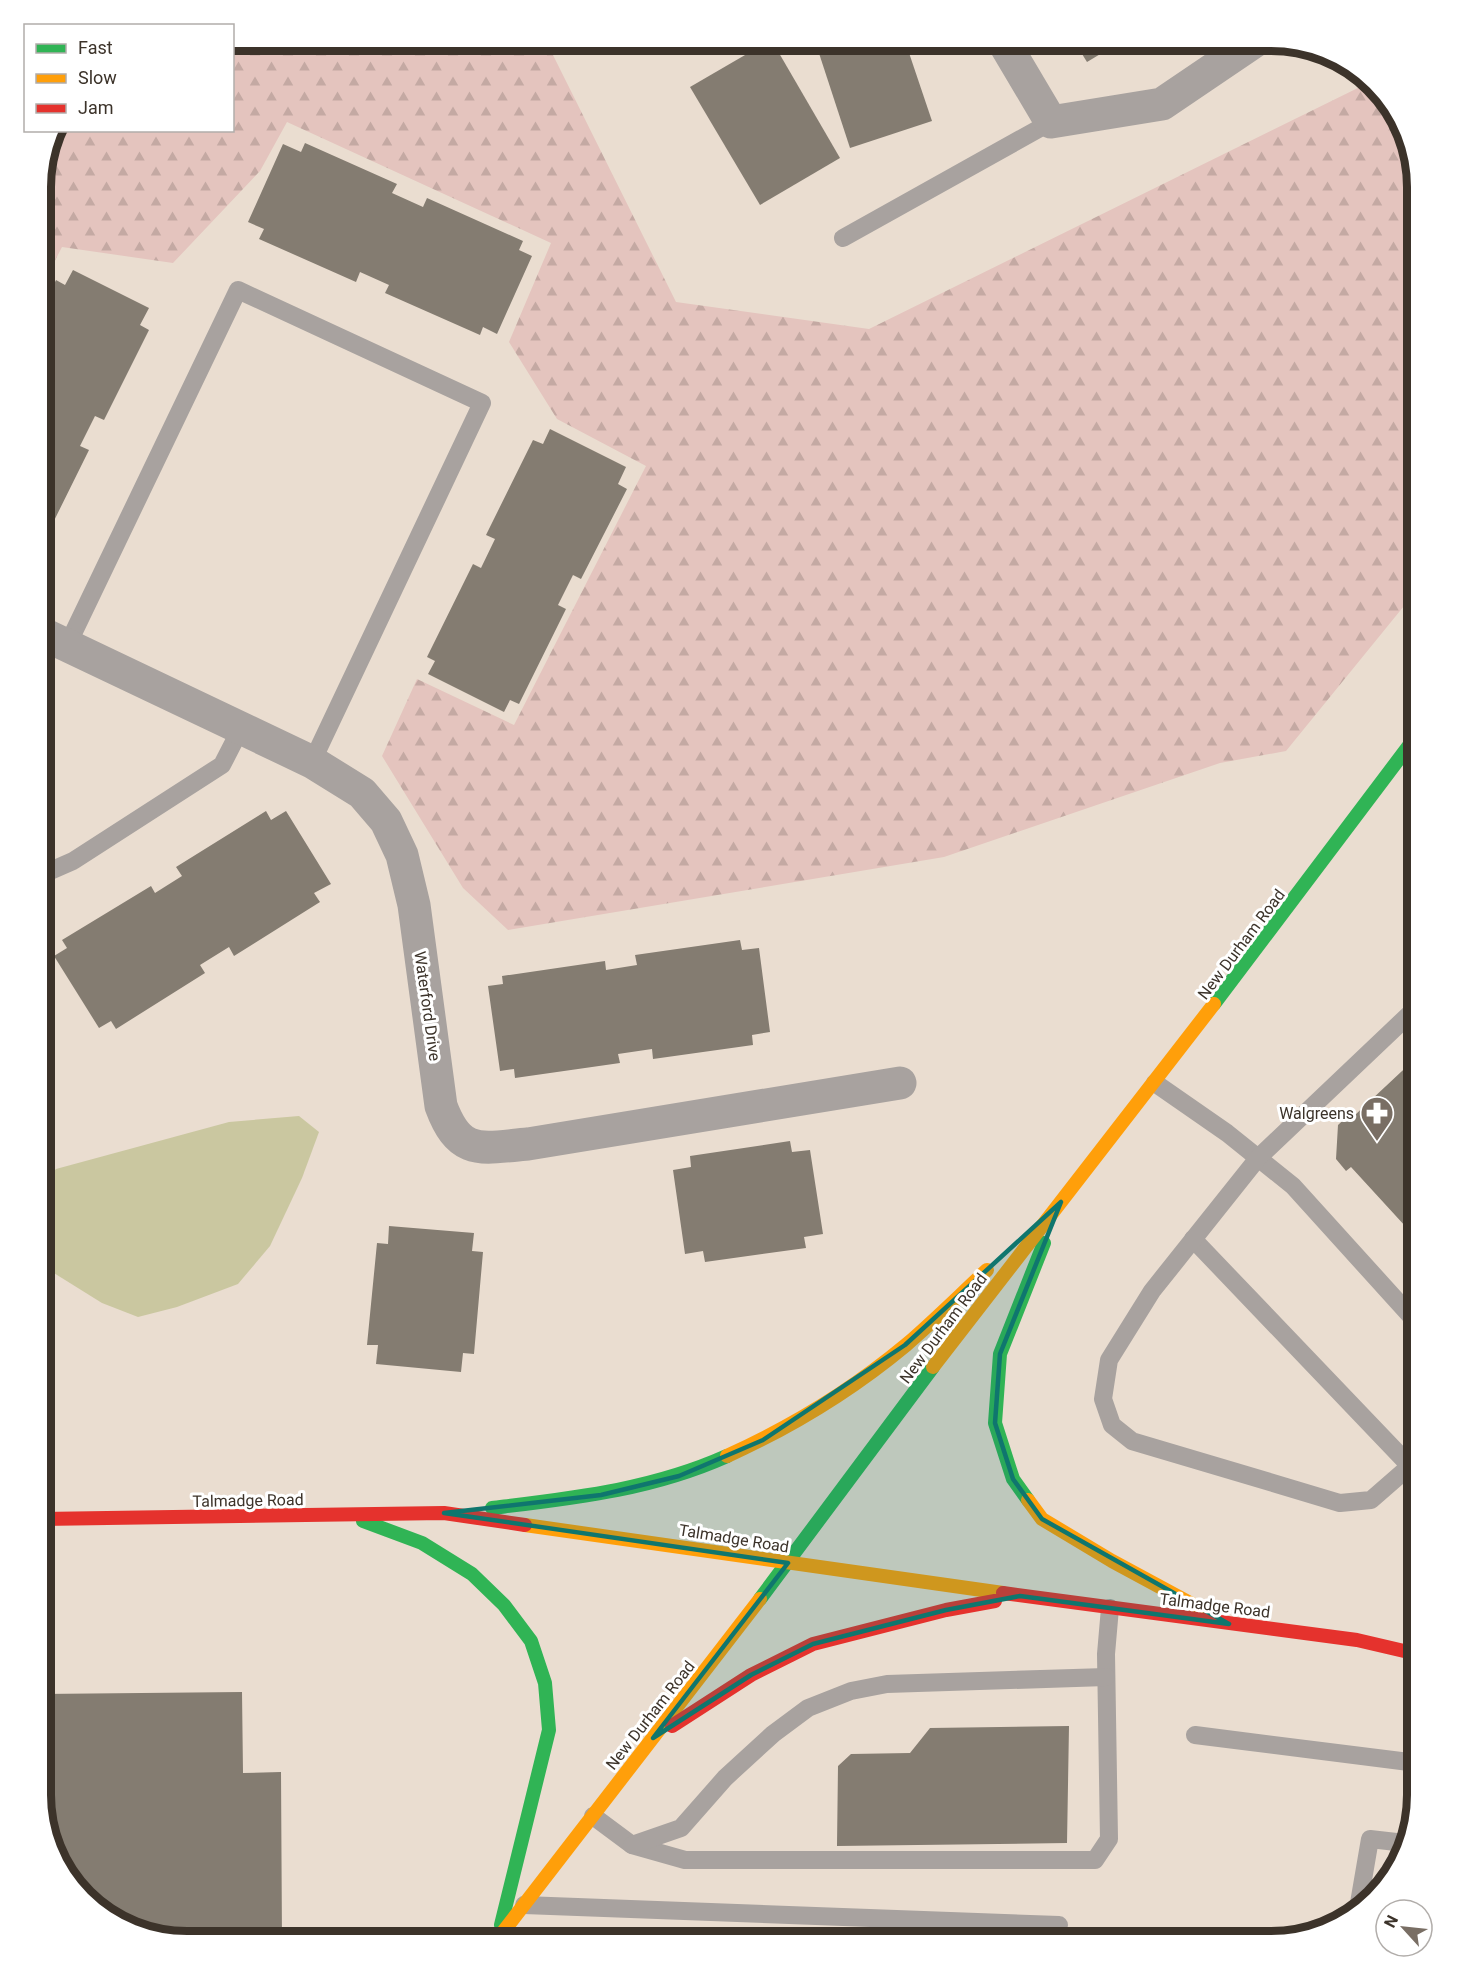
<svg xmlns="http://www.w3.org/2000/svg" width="1458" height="1982" font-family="Roboto,sans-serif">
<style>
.forest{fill:url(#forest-firs)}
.water{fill:#cac7a0}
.building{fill:#847c71}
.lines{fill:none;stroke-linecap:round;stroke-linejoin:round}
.lane{stroke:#a8a29f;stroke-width:18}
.street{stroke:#a8a29f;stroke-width:33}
.fast{stroke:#30b455;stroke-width:14}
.slow{stroke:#ff9f0a;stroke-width:14}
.jam{stroke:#e5322d;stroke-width:14}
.marked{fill:#0f766e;fill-opacity:0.2;stroke:#0f766e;stroke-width:4.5;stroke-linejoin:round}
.labels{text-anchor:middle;stroke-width:6;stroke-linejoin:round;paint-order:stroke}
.street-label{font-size:16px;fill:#3c332a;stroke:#fff}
.poi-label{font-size:16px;fill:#3c332a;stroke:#fff;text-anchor:end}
.rim{fill:none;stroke:#3c332a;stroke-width:8}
</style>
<defs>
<pattern id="forest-firs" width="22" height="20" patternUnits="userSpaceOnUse" patternTransform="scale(1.5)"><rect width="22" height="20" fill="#e4c4be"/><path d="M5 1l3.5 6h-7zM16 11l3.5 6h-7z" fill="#c4a9a3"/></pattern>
</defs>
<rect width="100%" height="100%" fill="#eaddd0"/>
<polygon class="forest" points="233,41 546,41 676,302 869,329 1368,83 1398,113 1417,187 1417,590 1286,751 1220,763 944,857 508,930 463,888 382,756 417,679 514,725 646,466 557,419 509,342 551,243 287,122 260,171 173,263 62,247 41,288 41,177 53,131 232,130"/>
<polygon class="water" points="299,1116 319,1132 302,1178 270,1246 238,1284 177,1307 138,1317 102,1303 41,1265 41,1185 56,1169 229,1122"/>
<g class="building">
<polygon points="769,41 772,41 840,158 760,205 690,87"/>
<polygon points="815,41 905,41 932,121 850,148"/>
<polygon points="1074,41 1122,41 1087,62"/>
<polygon points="305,143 397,184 392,193 423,207 427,198 523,241 519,250 532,256 497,334 483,327 480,335 385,293 389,285 360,272 356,282 259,239 264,229 248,222 283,144 301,152"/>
<polygon points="73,270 149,308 140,325 149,330 104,420 95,416 80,446 89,450 41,547 41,311 56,280 65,285"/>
<polygon points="550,429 626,467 618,484 627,489 581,579 573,575 558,605 566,609 519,704 510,700 504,712 428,674 435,661 427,657 473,564 481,568 495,539 486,535 533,440 543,444"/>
<polygon points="266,811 271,820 286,811 331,884 314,893 320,902 234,956 229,947 200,965 205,973 116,1029 111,1021 99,1028 54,956 67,948 62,940 151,886 155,893 182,876 176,867"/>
<polygon points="740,940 742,950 759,948 770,1032 752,1035 753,1045 653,1059 652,1049 618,1054 620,1063 515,1078 514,1069 500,1071 488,986 503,984 502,976 605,961 606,970 637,965 635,955"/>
<polygon points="1417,1057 1417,1239 1351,1167 1346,1171 1336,1159 1338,1125 1352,1112 1355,1115"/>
<polygon points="790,1141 792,1152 810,1150 823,1234 804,1237 806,1248 705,1262 703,1251 685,1254 673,1170 691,1167 690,1156"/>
<polygon points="389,1226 474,1233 472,1251 483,1252 474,1354 463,1353 461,1372 376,1364 378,1345 367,1345 377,1243 388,1244"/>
<polygon points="242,1692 243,1773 281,1772 282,1941 177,1941 113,1922 60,1869 40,1795 41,1694"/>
<polygon points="1069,1726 1067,1843 837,1846 838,1766 851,1754 910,1753 930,1728"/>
</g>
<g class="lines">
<g class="lane">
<polyline points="843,238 1051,122"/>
<polyline points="67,646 238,290 482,403 312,762"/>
<polyline points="41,875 73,861 222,765 241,728"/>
<polyline points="1155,1083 1227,1133 1293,1186 1417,1323"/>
<polyline points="1193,1239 1410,1466"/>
<polyline points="1417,1473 1410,1466 1371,1500 1340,1503 1132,1441 1112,1425 1103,1399 1109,1360 1152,1291 1258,1158 1417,1007"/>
<polyline points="1195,1735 1417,1763"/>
<polyline points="1417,1797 1417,1795"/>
<polyline points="593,1816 632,1845 685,1860 1095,1860 1109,1839 1106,1654 1110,1608"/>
<polyline points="632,1845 681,1828 725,1778 773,1734 808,1708 851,1691 887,1684 1106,1677"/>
<polyline points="1359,1903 1370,1839 1405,1843"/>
<polyline points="524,1905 1059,1925"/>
</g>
<g class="street">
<polyline points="1003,41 1051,122 1162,104 1255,41"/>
<path d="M 41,633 L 312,762 L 362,793 L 386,821 L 402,855 L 414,905 L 441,1106 C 460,1157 481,1148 528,1144 L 900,1083"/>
</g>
<g class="fast">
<polyline points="1214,1004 1417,735"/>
<polyline points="1028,1500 1013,1479 995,1423 1000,1354 1044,1243"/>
<path d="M 492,1508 C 574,1498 651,1490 727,1456"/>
<polyline points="363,1521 422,1543 472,1574 504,1605 531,1641 545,1683 549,1730 501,1925"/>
<polyline points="760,1599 933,1367"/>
</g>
<g class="slow">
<polyline points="933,1367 1214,1004"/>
<path d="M 727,1456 C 791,1427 852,1390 906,1345 C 934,1321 960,1295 987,1270"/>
<polyline points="1028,1500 1042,1519 1112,1561 1212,1615"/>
<polyline points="525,1525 1003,1593"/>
<polyline points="496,1941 760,1599"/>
</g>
<g class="jam">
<polyline points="41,1519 444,1513 525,1525"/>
<polyline points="1003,1593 1357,1640 1417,1654"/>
<polyline points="672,1726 751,1675 813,1644 946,1610 995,1601"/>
</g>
</g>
<path class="marked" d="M 1061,1202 L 1000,1354 L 995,1423 L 1013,1479 L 1042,1519 L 1229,1624 L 1020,1596 L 946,1610 L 813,1644 L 751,1675 L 653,1738 L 788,1563 L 444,1513 L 601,1495 L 679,1476 L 763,1440 L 905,1345 Z"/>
<defs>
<symbol id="pharmacy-pin" viewBox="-11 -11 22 30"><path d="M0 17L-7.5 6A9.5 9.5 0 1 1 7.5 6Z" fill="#796e64" stroke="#fff"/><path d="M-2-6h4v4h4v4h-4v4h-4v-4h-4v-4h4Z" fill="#fff"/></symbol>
</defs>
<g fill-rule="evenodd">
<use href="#pharmacy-pin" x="1358" y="1094" width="38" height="52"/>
</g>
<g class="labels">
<g class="street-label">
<text transform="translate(1241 944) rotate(-53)" y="6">New Durham Road</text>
<text transform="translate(428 1006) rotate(82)" y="6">Waterford Drive</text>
<text transform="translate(943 1328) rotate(-53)" y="6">New Durham Road</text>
<text transform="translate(248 1500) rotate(-1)" y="6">Talmadge Road</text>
<text transform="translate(734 1538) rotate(9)" y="6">Talmadge Road</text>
<text transform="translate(1215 1605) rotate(7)" y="6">Talmadge Road</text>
<text transform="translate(650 1715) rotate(-52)" y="6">New Durham Road</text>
</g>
<g class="poi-label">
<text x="1354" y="1119">Walgreens</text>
</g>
</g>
<path d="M0 0H1458V1982H0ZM187 51H1271A136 136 0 0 1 1407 187V1795A136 136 0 0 1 1271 1931H187A136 136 0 0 1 51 1795V187A136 136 0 0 1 187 51Z" fill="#fff" fill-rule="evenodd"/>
<path class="rim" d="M187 51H1271A136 136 0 0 1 1407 187V1795A136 136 0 0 1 1271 1931H187A136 136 0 0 1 51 1795V187A136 136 0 0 1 187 51Z"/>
<rect x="24" y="24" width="210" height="108" fill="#ffffff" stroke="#b1adaa" stroke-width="1.5"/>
<rect x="36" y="44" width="30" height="9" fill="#30b455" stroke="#b1adaa" stroke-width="1.5"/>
<text x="78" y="54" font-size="18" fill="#3c332a">Fast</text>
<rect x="36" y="74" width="30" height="9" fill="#ff9f0a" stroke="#b1adaa" stroke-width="1.5"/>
<text x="78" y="84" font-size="18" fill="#3c332a">Slow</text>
<rect x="36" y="104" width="30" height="9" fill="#e5322d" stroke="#b1adaa" stroke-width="1.5"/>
<text x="78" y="114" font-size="18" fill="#3c332a">Jam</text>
<g transform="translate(1404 1928) rotate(297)"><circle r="28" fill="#ffffff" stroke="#b1adaa" stroke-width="1.5"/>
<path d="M0-4.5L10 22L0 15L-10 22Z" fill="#796e64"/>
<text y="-9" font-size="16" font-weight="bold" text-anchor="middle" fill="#3c332a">N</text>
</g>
</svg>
